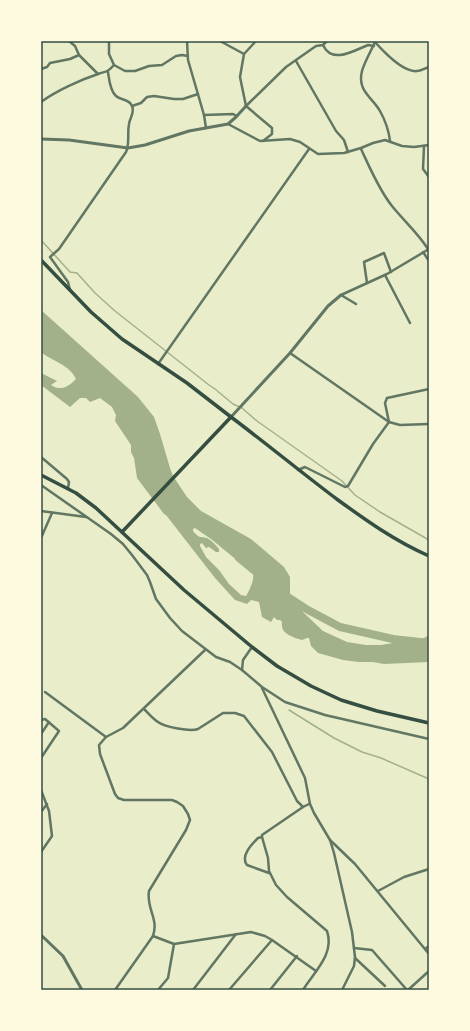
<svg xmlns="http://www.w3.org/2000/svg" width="470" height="1031" font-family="Signika,sans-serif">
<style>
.water{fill:#a3b18a;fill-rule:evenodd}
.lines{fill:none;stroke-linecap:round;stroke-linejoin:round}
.stream{stroke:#a3b18a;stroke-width:1.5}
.river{stroke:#a3b18a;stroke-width:8}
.minor{stroke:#617663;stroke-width:2.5}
.tertiary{stroke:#617663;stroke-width:3}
.secondary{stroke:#344e41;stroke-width:3.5}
.primary{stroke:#344e41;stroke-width:3.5}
.neatline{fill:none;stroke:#344e41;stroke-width:1.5}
</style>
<rect width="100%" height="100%" fill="#e9edc9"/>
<path class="water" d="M 41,310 L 138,397 L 154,417 L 160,434 L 170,468 L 173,476 L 187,497 L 201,511 L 251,539 L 284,567 L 290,577 L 290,594 L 304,613 L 323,631 L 347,642 L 366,645 L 381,645 L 424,638 L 429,635 L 429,662 L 384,664 L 373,662 L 359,662 L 343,660 L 318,653 L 311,646 L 309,638 L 307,638 L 302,640 C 293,637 280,634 282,622 L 280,620 L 277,620 L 274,617 L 271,622 L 262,617 L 259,602 L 251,600 L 247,604 L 235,600 L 215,578 L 166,515 L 164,514 L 137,478 L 134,458 L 131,452 L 131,445 L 115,421 L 116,415 L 112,407 L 100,398 L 90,402 L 86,398 L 80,398 L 70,407 L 41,385 L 41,373 L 57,381 L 51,385 C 62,392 69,386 76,379 C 70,365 52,361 41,352 ZM 195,528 L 211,539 L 244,566 L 249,565 C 258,572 251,588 246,596 L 241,595 L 229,584 L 219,570 L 206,557 L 200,546 L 200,544 L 202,543 L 206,548 L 209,547 L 216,552 L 219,552 L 219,549 C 216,545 211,540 207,538 C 199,536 200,539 193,531 L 193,529 Z"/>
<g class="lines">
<g class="stream">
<polyline points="41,240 70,272 77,273 95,293 115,311 209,385 215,389 233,404 242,408 257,421 342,481 355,495 380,512 429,540"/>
<polyline points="289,710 334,738 362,752 381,758 429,779"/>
</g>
<g class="river">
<polyline points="239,558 261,576"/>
<polyline points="288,597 308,610 340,627 393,639 429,643"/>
</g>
<g class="minor">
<polyline points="69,41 75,46 79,55 98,74"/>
<polyline points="187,41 188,60 204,115 206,128"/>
<polyline points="220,41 244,54"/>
<polyline points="256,41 244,54 240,77 246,106 272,128 272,134 263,141"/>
<path d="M 377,41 L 375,42 C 371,51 365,61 362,71 C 357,91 372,97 380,111 C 385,120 389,132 390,141"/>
<path d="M 375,42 C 383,51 404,73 417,71 C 421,71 425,68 429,67"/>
<path d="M 323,45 C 332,65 355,50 368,45 L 374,46"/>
<polyline points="296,61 336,131 344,140 348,152"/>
<polyline points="114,65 125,71 135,71 149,66 162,65 176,56 182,55 188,56"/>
<polyline points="41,69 47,67 50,63 70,59 79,55"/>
<path d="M 41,102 C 56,91 80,80 98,74 C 106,71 107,73 114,65 L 109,54 L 109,41"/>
<polyline points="132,106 141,103 147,97 154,96 174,99 183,99 198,94"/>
<polyline points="246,106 286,67 316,46 323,45 327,41"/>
<polyline points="204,115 233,114 237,116"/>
<polyline points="228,124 260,141 290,139 300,142 318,154 344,153 361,148 373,143 385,140 402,146 414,147 429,145"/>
<polyline points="424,146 423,169 429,177"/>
<path d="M 361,149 C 370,168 379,190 392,206 C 404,221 418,233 428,249"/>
<polyline points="423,252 429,261"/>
<polyline points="385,275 410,323"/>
<polyline points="367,283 364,262 384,253 391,272"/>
<path d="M 70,290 L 68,282 L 50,257 L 59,249 L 126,152 C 130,143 127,134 129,124 C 130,117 135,113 132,106 C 130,99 120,100 116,96 C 110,91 109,79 108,72"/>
<polyline points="356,304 341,295 387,274 429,249"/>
<polyline points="290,353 389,422 400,425 429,424"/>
<polyline points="158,364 309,149"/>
<polyline points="41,457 67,479 69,482 68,488"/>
<polyline points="298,470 305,467 345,487 348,486 373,444 389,422 385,403 387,398 429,389"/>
<polyline points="41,485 111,534 123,544 132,555 147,575 150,582 156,599 170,618 182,631 216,657 230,662 242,670 262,687 285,702 325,715 429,739"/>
<polyline points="41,511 86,517"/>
<polyline points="41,538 52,513"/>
<polyline points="242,670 243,660 252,647"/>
<polyline points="262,688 305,778 310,804 314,813 330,840 334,853 352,932 355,957 354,966 342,990"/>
<polyline points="45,692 106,737"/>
<path d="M 144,709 C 148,713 153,719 158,722 C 165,727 190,732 198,729 L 223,713 L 235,713 L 244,716 L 272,752 L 297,801 L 303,807"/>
<polyline points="41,720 45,719 59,731 41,758"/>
<polyline points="41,734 49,722"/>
<polyline points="41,790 49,811 52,836 41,852"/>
<polyline points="41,812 47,804"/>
<path d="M 262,837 L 268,858 L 269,871 L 276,885 L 287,897 L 327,931 C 335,954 314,972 303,990"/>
<polyline points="330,840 355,864 429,954"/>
<path d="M 269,873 L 247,865 C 240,856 252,844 258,838 L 262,837 L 262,835 L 303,807 L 309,804"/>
<polyline points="378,891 404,877 429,869"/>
<polyline points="153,936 174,944 251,932 265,936 272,940 316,971"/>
<polyline points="354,948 372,950 407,990"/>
<polyline points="425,949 429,946"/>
<polyline points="355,958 385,986"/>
<path d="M 115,990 L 153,936 C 159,918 146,909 149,891 L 186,830 L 190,820 L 188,814 L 183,806 L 177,802 L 172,800 L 124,800 L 118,798 L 115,794 L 100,754 L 99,745 L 106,737 L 123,728 L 205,650"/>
<polyline points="158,990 168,978 174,944"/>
<polyline points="193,990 236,934"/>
<polyline points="229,990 272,940"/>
<polyline points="270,990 297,956"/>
<polyline points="408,990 429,971"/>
</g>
<g class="tertiary">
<polyline points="41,139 69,140 128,148 145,145 189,131 228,124 236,117 246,106"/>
<polyline points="231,417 290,353 328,306 341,295"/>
<polyline points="41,935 63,956 82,990"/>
</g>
<path class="secondary" d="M 231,417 C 267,444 302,473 338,500 C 367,521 395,541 429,556"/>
<g class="primary">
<polyline points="41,260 91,312 122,339 187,383 231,417 122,532"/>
<polyline points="41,475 76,493 96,508 184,590 252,647 277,666 311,686 341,700 377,711 429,723"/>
</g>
</g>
<rect width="470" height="1031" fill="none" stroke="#fefae0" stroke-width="84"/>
<rect x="42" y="42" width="386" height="947" class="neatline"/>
</svg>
